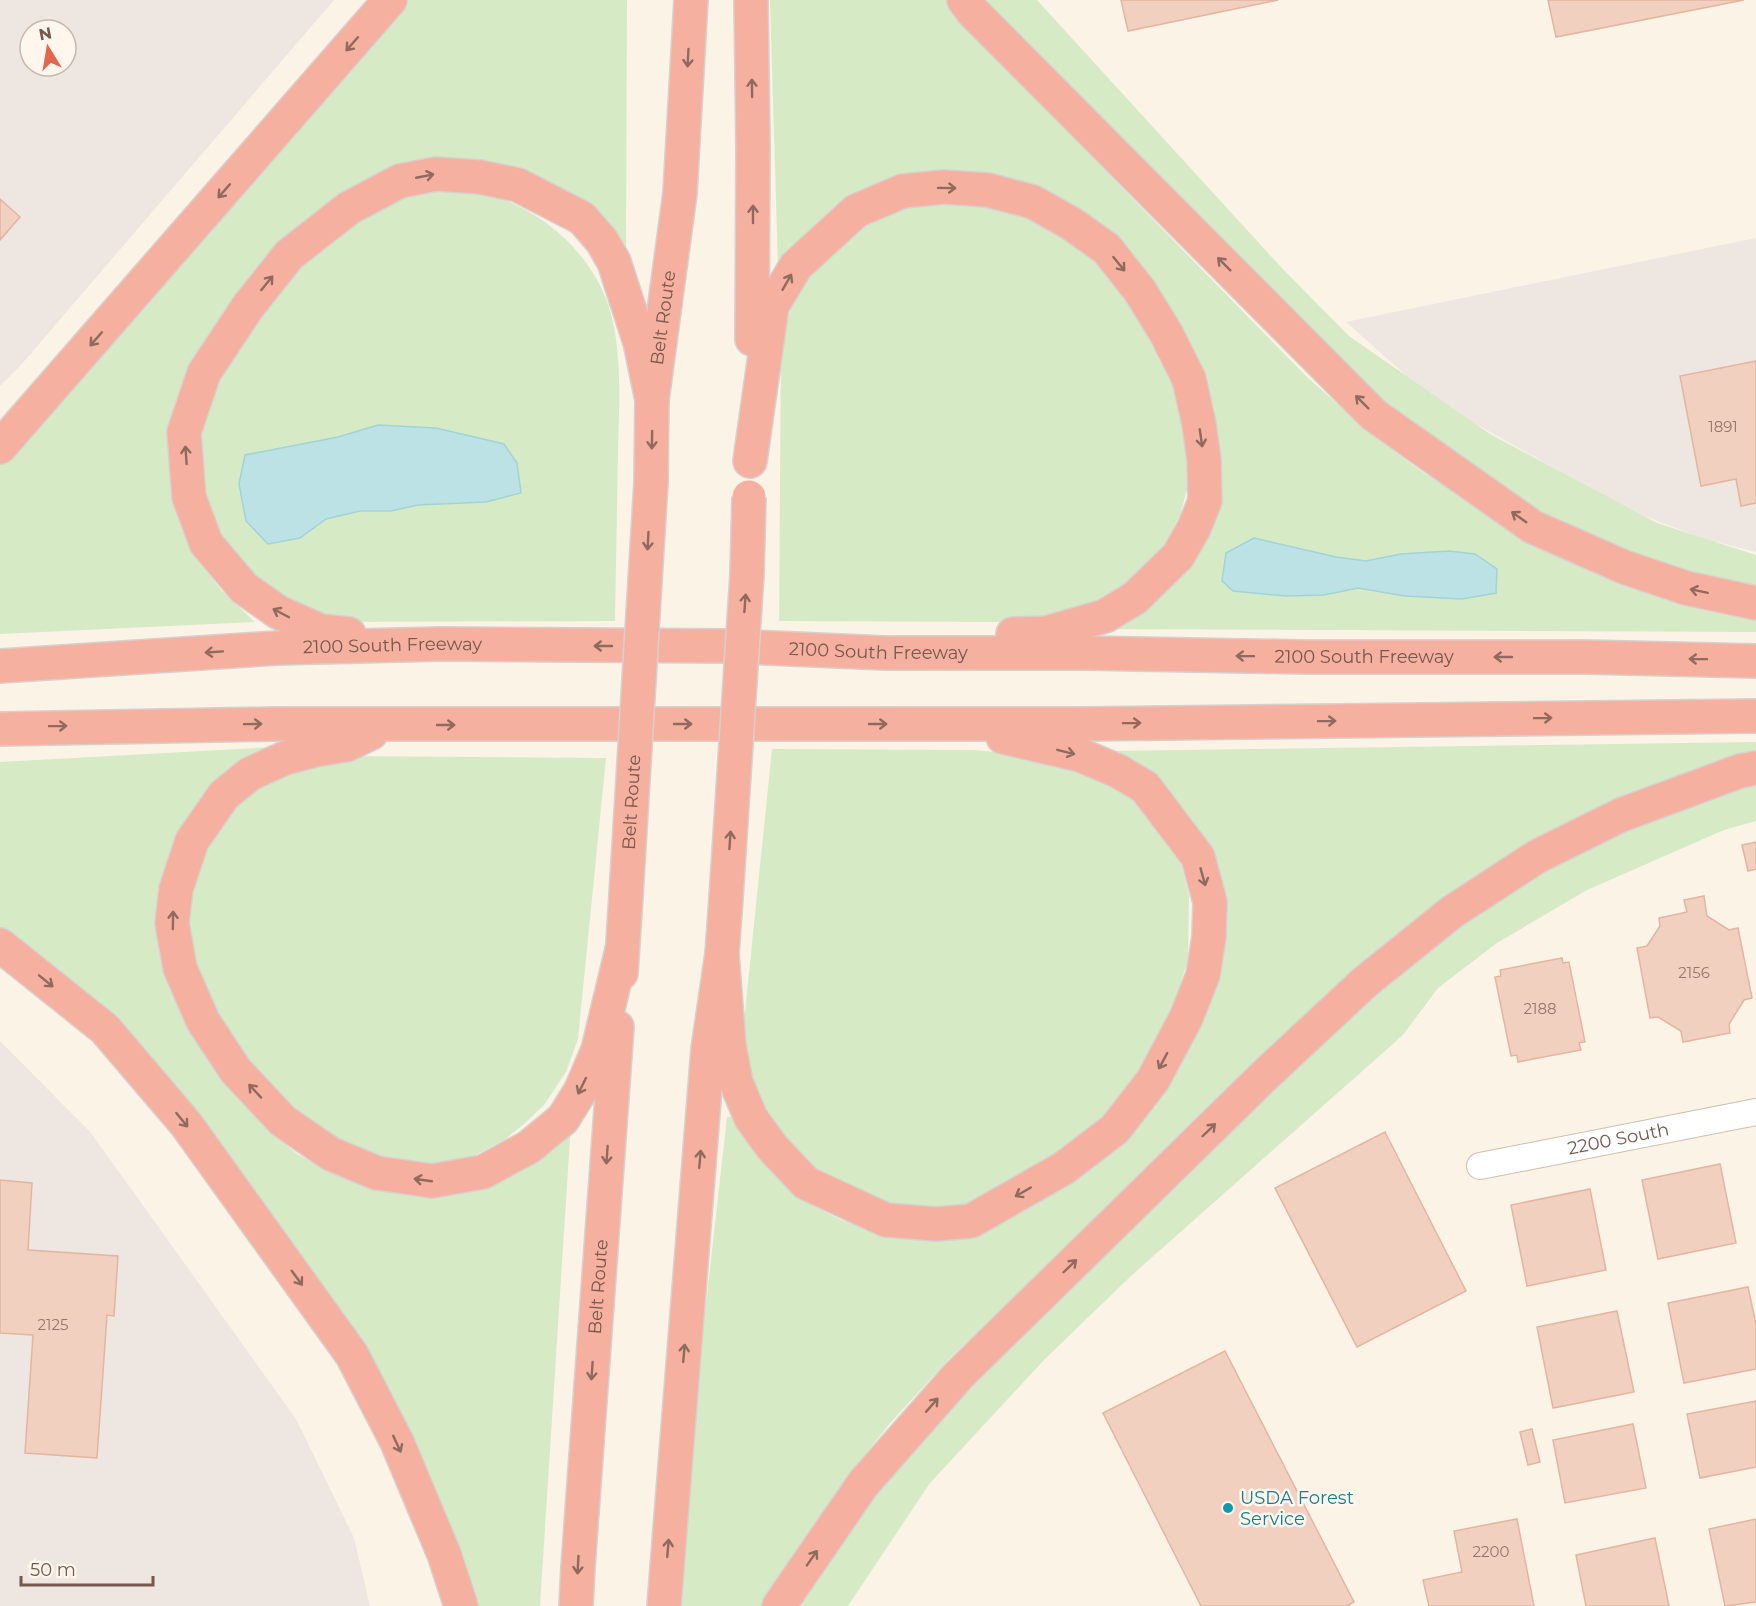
<svg xmlns="http://www.w3.org/2000/svg" width="1756" height="1606" font-family="Montserrat,sans-serif">
<style>
.industrial{fill:#ede6e1;fill-rule:evenodd}
.green{fill:#d7eac6}
.water{fill:#bce2e6;stroke:#a2d3d7;stroke-width:1.5}
.building{fill:#f1d0bf;stroke:#e3b5a0;stroke-width:1.5}
.lines{fill:none;stroke-linecap:round;stroke-linejoin:round}
.minor-casing{stroke:#d0bcb0;stroke-width:28}
.highway-casing{stroke:#d9d0cd;stroke-width:36}
.minor{stroke:#fff;stroke-width:26}
.highway{stroke:#f5b0a0;stroke-width:33}
.highway-bridge-casing{stroke:#d9d0cd;stroke-width:36;stroke-linecap:butt}
.highway-bridge{stroke:#f5b0a0;stroke-width:33}
.oneway{stroke:#8f6a5d}
.culture-dot{fill:#0f9aa8;stroke:#fff7ee;stroke-width:2}
.labels{text-anchor:middle;stroke-width:5;stroke-linejoin:round;paint-order:stroke}
.number-label{font-size:15px;fill:#957669}
.street-label{font-size:18px;fill:#76584c;stroke:#fff7ee}
.culture-label{font-size:18px;fill:#0d838f;stroke:#fff7ee;text-anchor:start}
</style>
<rect width="100%" height="100%" fill="#fcf3e7"/>
<g class="industrial">
<path d="M 0,0 L 334,0 L 21,365 L 0,386 ZM 30,30 L 66,30 L 66,66 L 30,66 Z"/>
<polygon points="1756,238 1756,552 1705,539 1634,512 1436,402 1346,322"/>
<polygon points="0,1041 91,1133 296,1419 354,1538 370,1606 0,1606"/>
</g>
<g class="green">
<polygon points="393,0 627,0 626,257 475,169 290,234 256,269 227,307 198,351 181,388 170,432 173,496 182,530 199,561 222,591 255,622 0,634 0,450"/>
<polygon points="770,0 946,0 1000,63 1307,377 1377,439 1424,473 1482,509 1756,618 1756,632 1095,629 1152,587 1213,455 1109,243 941,175 778,267"/>
<polygon points="973,0 1037,0 1279,265 1349,336 1490,434 1657,523 1756,555 1756,588 1686,573 1551,524 1377,411"/>
<path d="M 414,190 C 433,190 455,187 474,191 C 534,202 590,249 609,307 C 623,353 619,405 618,452 C 617,509 616,565 615,621 L 333,622 L 246,582 L 211,538 L 193,415 L 314,240 Z"/>
<polygon points="998,199 1085,247 1152,333 1187,415 1189,483 1180,515 1162,549 1137,577 1108,600 1070,615 999,622 779,621 781,343 794,298 809,270 833,244 901,203"/>
<polygon points="1756,742 1756,756 1547,841 1113,1206 950,1358 891,1422 856,1466 826,1508 790,1562 767,1606 674,1606 678,1553 727,1117 739,1117 779,1178 812,1205 839,1219 876,1232 961,1234 1157,1081 1213,890 1108,751"/>
<polygon points="273,747 166,889 254,1113 274,1135 297,1154 323,1168 406,1187 571,1123 540,1606 477,1606 350,1326 258,1194 185,1095 121,1025 64,975 0,928 0,762"/>
<polygon points="772,749 974,750 1038,756 1109,779 1144,808 1167,836 1182,867 1189,896 1188,960 1174,1003 1153,1048 1122,1096 1089,1133 1021,1187 939,1216 830,1192 755,1107 742,1041"/>
<polygon points="339,756 606,758 578,1039 566,1072 544,1105 524,1124 504,1140 475,1155 441,1165 407,1168 284,1118 209,1009 185,925 193,872 229,812 259,784"/>
<polygon points="1756,782 1756,821 1724,830 1587,890 1497,943 1438,988 1403,1035 1132,1275 1044,1360 930,1483 848,1606 789,1606 838,1525 1020,1321 1454,922 1587,843"/>
</g>
<g class="water">
<polygon points="378,425 436,428 504,444 517,463 521,493 486,502 418,505 391,511 360,511 326,519 300,538 268,544 246,521 239,484 245,455 338,437"/>
<polygon points="1254,538 1336,557 1366,561 1401,554 1449,551 1475,554 1497,569 1496,593 1462,599 1405,596 1358,588 1324,595 1285,596 1233,591 1222,581 1226,553"/>
</g>
<g class="building">
<polygon points="1121,0 1278,0 1128,31"/>
<polygon points="1548,0 1744,0 1556,37"/>
<polygon points="0,199 20,217 0,240"/>
<polygon points="1756,361 1756,503 1741,506 1736,479 1701,486 1680,376"/>
<polygon points="1756,842 1756,869 1748,871 1742,845"/>
<polygon points="1704,896 1707,916 1729,930 1738,928 1752,998 1744,1000 1729,1024 1730,1033 1683,1042 1681,1031 1658,1017 1650,1018 1637,948 1647,946 1660,926 1659,918 1687,912 1684,900"/>
<polygon points="1562,958 1563,963 1569,962 1585,1042 1579,1043 1581,1050 1518,1062 1517,1055 1511,1056 1495,977 1501,976 1500,970"/>
<polygon points="1385,1132 1466,1291 1357,1347 1275,1188"/>
<polygon points="1720,1164 1736,1243 1658,1259 1642,1180"/>
<polygon points="0,1180 32,1183 28,1250 118,1256 114,1316 107,1315 97,1458 25,1453 33,1335 0,1333"/>
<polygon points="1590,1189 1606,1270 1527,1286 1511,1205"/>
<polygon points="1748,1287 1756,1324 1756,1369 1684,1383 1668,1303"/>
<polygon points="1617,1311 1634,1392 1553,1408 1537,1327"/>
<polygon points="1225,1351 1354,1602 1347,1606 1201,1606 1103,1413"/>
<polygon points="1756,1401 1756,1467 1700,1478 1687,1414"/>
<polygon points="1633,1424 1646,1488 1565,1503 1553,1440"/>
<polygon points="1532,1429 1540,1462 1528,1465 1520,1432"/>
<polygon points="1517,1519 1534,1606 1429,1606 1423,1580 1462,1572 1454,1531"/>
<polygon points="1756,1519 1756,1602 1725,1606 1709,1529"/>
<polygon points="1655,1538 1669,1606 1586,1606 1576,1555"/>
</g>
<g class="lines">
<defs>
<g id="minor">
<path id="s1" d="M 1480,1166 L 1756,1112"/>
</g>
<g id="highway">
<polyline points="751,0 753,147 752,339"/>
<polyline points="964,0 972,11 1374,415 1533,527 1624,567 1686,588 1756,603"/>
<polyline points="0,447 390,0"/>
<polyline points="750,461 772,306 796,266 856,211 903,191 944,187 988,190 1033,202 1072,224 1107,249 1140,291 1166,333 1189,379 1199,424 1204,460 1205,501 1194,528 1178,556 1135,598 1105,616 1067,627 1046,633 1013,634"/>
<path id="s2" d="M 651,482 L 652,400 L 680,193 L 691,0"/>
<polyline points="349,634 321,631 278,612 244,588 206,543 189,497 184,432 204,373 247,308 289,255 349,208 400,181 436,174 480,177 518,185 582,218 602,241 614,262 640,342 652,400"/>
<path id="s3" d="M 0,666 L 277,648 L 440,644 L 725,646 L 885,653 L 1083,653 L 1305,657 L 1584,657 L 1756,661"/>
<polyline points="0,729 275,724 1083,724 1756,716"/>
<polyline points="371,733 346,745 315,750 285,758 250,774 224,795 192,841 176,889 172,923 180,968 203,1021 236,1071 283,1121 331,1154 377,1173 432,1181 483,1172 529,1147 563,1119 581,1090 598,1050 622,950"/>
<polyline points="0,945 105,1029 186,1124 352,1355 397,1442 444,1554 461,1606"/>
<polyline points="722,954 729,1045 736,1082 751,1118 772,1147 806,1183 886,1220 936,1224 971,1221 1064,1168 1115,1129 1153,1080 1186,1018 1203,975 1209,937 1210,902 1198,857 1145,787 1118,771 1080,755 1003,737"/>
<polyline points="621,973 626,895"/>
<path id="s4" d="M 576,1606 L 578,1567 L 617,1027"/>
<polyline points="664,1606 708,1049 722,954 726,898"/>
<polyline points="779,1606 863,1484 958,1376 1262,1078 1365,982 1452,912 1538,856 1621,815 1740,771 1756,768"/>
</g>
</defs>
<use href="#minor" class="minor-casing"/>
<use href="#highway" class="highway-casing"/>
<use href="#minor" class="minor"/>
<use href="#highway" class="highway"/>
<defs>
<g id="highway-bridge">
<path id="s5" d="M 626,895 L 651,482"/>
<polyline points="726,898 747,574 749,497"/>
</g>
</defs>
<use href="#highway-bridge" class="highway-bridge-casing"/>
<use href="#highway-bridge" class="highway-bridge"/>
</g>
<defs><path id="oneway-shaft" d="M-6 0H5M1.5-3L5.5 0L1.5 3" fill="none" stroke-width="1.6" stroke-linecap="round" stroke-linejoin="round" transform="scale(1.5)"/></defs>
<g class="oneway">
<use href="#oneway-shaft" transform="translate(352 44) rotate(131)"/>
<use href="#oneway-shaft" transform="translate(688 58) rotate(93)"/>
<use href="#oneway-shaft" transform="translate(752 88) rotate(-91)"/>
<use href="#oneway-shaft" transform="translate(425 176) rotate(-11)"/>
<use href="#oneway-shaft" transform="translate(947 188) rotate(1)"/>
<use href="#oneway-shaft" transform="translate(224 191) rotate(131)"/>
<use href="#oneway-shaft" transform="translate(753 214) rotate(-90)"/>
<use href="#oneway-shaft" transform="translate(1119 264) rotate(51)"/>
<use href="#oneway-shaft" transform="translate(1224 264) rotate(-135)"/>
<use href="#oneway-shaft" transform="translate(787 282) rotate(-60)"/>
<use href="#oneway-shaft" transform="translate(267 283) rotate(-51)"/>
<use href="#oneway-shaft" transform="translate(96 339) rotate(131)"/>
<use href="#oneway-shaft" transform="translate(1362 402) rotate(-135)"/>
<use href="#oneway-shaft" transform="translate(1201 438) rotate(82)"/>
<use href="#oneway-shaft" transform="translate(652 440) rotate(91)"/>
<use href="#oneway-shaft" transform="translate(186 455) rotate(-94)"/>
<use href="#oneway-shaft" transform="translate(1519 517) rotate(-145)"/>
<use href="#oneway-shaft" transform="translate(648 541) rotate(93)"/>
<use href="#oneway-shaft" transform="translate(1699 591) rotate(-168)"/>
<use href="#oneway-shaft" transform="translate(745 603) rotate(-86)"/>
<use href="#oneway-shaft" transform="translate(281 613) rotate(-152)"/>
<use href="#oneway-shaft" transform="translate(603 646) rotate(180)"/>
<use href="#oneway-shaft" transform="translate(214 652) rotate(176)"/>
<use href="#oneway-shaft" transform="translate(1245 656) rotate(-179)"/>
<use href="#oneway-shaft" transform="translate(1503 657) rotate(-180)"/>
<use href="#oneway-shaft" transform="translate(1698 659) rotate(-179)"/>
<use href="#oneway-shaft" transform="translate(1543 718) rotate(-1)"/>
<use href="#oneway-shaft" transform="translate(1327 721) rotate(-1)"/>
<use href="#oneway-shaft" transform="translate(1132 723) rotate(-1)"/>
<use href="#oneway-shaft" transform="translate(253 724) rotate(-1)"/>
<use href="#oneway-shaft" transform="translate(683 724)"/>
<use href="#oneway-shaft" transform="translate(878 724)"/>
<use href="#oneway-shaft" transform="translate(446 725)"/>
<use href="#oneway-shaft" transform="translate(58 726) rotate(-1)"/>
<use href="#oneway-shaft" transform="translate(1066 752) rotate(14)"/>
<use href="#oneway-shaft" transform="translate(730 840) rotate(-86)"/>
<use href="#oneway-shaft" transform="translate(1203 877) rotate(74)"/>
<use href="#oneway-shaft" transform="translate(173 920) rotate(-89)"/>
<use href="#oneway-shaft" transform="translate(46 981) rotate(39)"/>
<use href="#oneway-shaft" transform="translate(1163 1061) rotate(118)"/>
<use href="#oneway-shaft" transform="translate(582 1086) rotate(116)"/>
<use href="#oneway-shaft" transform="translate(255 1091) rotate(-133)"/>
<use href="#oneway-shaft" transform="translate(182 1120) rotate(51)"/>
<use href="#oneway-shaft" transform="translate(1209 1130) rotate(-44)"/>
<use href="#oneway-shaft" transform="translate(607 1155) rotate(94)"/>
<use href="#oneway-shaft" transform="translate(700 1159) rotate(-85)"/>
<use href="#oneway-shaft" transform="translate(423 1180) rotate(-172)"/>
<use href="#oneway-shaft" transform="translate(1023 1192) rotate(150)"/>
<use href="#oneway-shaft" transform="translate(1070 1266) rotate(-44)"/>
<use href="#oneway-shaft" transform="translate(297 1278) rotate(54)"/>
<use href="#oneway-shaft" transform="translate(684 1353) rotate(-85)"/>
<use href="#oneway-shaft" transform="translate(592 1371) rotate(94)"/>
<use href="#oneway-shaft" transform="translate(932 1405) rotate(-49)"/>
<use href="#oneway-shaft" transform="translate(397 1444) rotate(65)"/>
<use href="#oneway-shaft" transform="translate(668 1548) rotate(-85)"/>
<use href="#oneway-shaft" transform="translate(812 1558) rotate(-55)"/>
<use href="#oneway-shaft" transform="translate(578 1565) rotate(93)"/>
</g>
<circle class="culture-dot" cx="1228" cy="1508" r="6"/>
<g class="labels">
<g class="number-label">
<text x="1723" y="432">1891</text>
<text x="1694" y="978">2156</text>
<text x="1540" y="1014">2188</text>
<text x="53" y="1330">2125</text>
<text x="1491" y="1557">2200</text>
</g>
<g class="street-label">
<text dy="6" stroke="none"><textPath href="#s2" startOffset="165">Belt Route</textPath></text>
<text dy="6" stroke="none"><textPath href="#s3" startOffset="393">2100 South Freeway</textPath></text>
<text dy="6" stroke="none"><textPath href="#s3" startOffset="879">2100 South Freeway</textPath></text>
<text dy="6" stroke="none"><textPath href="#s3" startOffset="1365">2100 South Freeway</textPath></text>
<text dy="6" stroke="none"><textPath href="#s5" startOffset="93">Belt Route</textPath></text>
<text dy="6" stroke="none"><textPath href="#s1" startOffset="141">2200 South</textPath></text>
<text dy="6" stroke="none"><textPath href="#s4" startOffset="320">Belt Route</textPath></text>
</g>
<g class="culture-label">
<text x="1240" y="1504">USDA Forest<tspan x="1240" dy="21">Service</tspan></text>
</g>
</g>
<g transform="translate(48 48) rotate(349)"><circle r="28" fill="#fff7ee" stroke="#c8b7ad" stroke-width="1.5"/>
<path d="M0-4.5L10 22L0 15L-10 22Z" fill="#e3664f"/>
<text y="-9" font-size="16" font-weight="bold" text-anchor="middle" fill="#76584c">N</text>
</g>
<path d="M21 1576v9h132v-9" fill="none" stroke="#76584c" stroke-width="3"/>
<text x="30" y="1576" font-size="18" fill="#76584c" stroke="#fff7ee" stroke-width="4.5" paint-order="stroke">50 m</text>
</svg>
